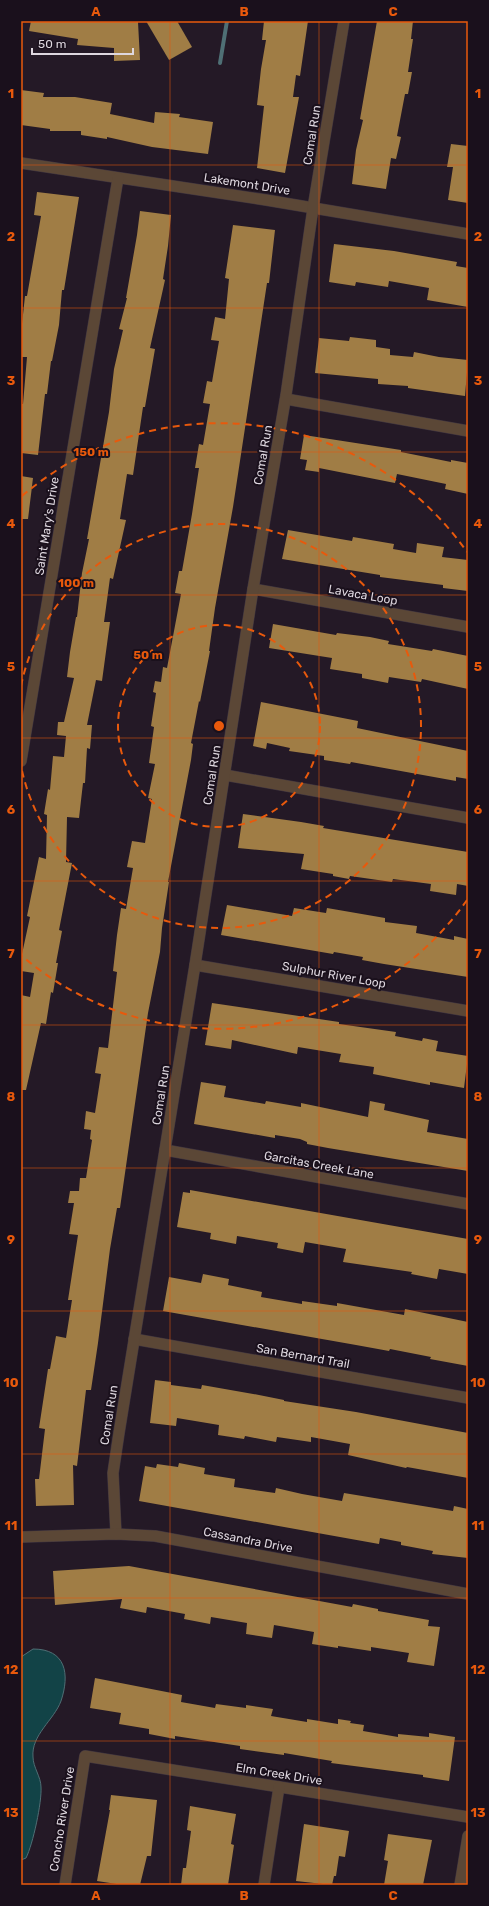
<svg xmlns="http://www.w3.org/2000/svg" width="489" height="1906" font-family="Rubik,sans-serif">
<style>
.water{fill:#124347;stroke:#4f6f75}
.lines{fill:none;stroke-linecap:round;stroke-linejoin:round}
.stream{stroke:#4f6f75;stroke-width:4}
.building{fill:#a07d45}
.street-casing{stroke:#3e3440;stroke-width:12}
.street{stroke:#5b4736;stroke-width:11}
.grid{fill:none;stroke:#e8590c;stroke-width:1;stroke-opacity:0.55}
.ring{fill:none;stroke:#e8590c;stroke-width:2;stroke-dasharray:7 5}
.labels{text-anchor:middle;stroke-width:4;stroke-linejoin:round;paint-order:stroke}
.street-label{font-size:12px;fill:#ded7df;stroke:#1a101c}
.centre{fill:#e8590c;stroke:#1a101c;stroke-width:2}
.ring-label{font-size:12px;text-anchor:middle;font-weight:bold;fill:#e8590c;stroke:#1a101c;stroke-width:4;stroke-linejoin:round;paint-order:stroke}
.neatline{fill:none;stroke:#e8590c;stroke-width:1.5}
.grid-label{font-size:13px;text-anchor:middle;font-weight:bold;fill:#e8590c}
</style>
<rect width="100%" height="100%" fill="#241926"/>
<path class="water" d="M 33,1649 C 66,1649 70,1674 61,1701 C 54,1720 31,1735 33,1757 C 33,1767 41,1777 41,1787 C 42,1802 33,1844 26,1858 L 21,1860 L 21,1657 Z"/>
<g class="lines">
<polyline class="stream" points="220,63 227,21"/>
</g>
<g class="building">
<polygon points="31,21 138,22 140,60 114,61 114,48 77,45 78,39 29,31"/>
<polygon points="146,21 177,21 192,47 169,60"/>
<polygon points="264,21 308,21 300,76 296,75 293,97 299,97 285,173 257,168 264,106 257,105 261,69 266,40 262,40"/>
<polygon points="377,21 413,21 411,39 413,39 408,72 412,72 408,94 405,94 397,136 401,137 396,159 391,158 386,189 352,184 356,150 363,120 360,119"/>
<polygon points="21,90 44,93 43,97 75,97 112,103 110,114 154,123 155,112 180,114 179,117 213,122 208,154 152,147 107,137 107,139 81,135 81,131 50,131 50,129 21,125"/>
<polygon points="451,144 468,146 468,203 448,200 453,167 447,167"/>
<polygon points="37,192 79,197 64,290 62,290 59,325 52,361 51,361 47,394 45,394 38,455 21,453 21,404 23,404 27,357 21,357 21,333 25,296 27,296 41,216 34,215"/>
<polygon points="140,211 171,215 168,246 163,279 165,280 150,348 155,349 145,407 143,407 133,475 127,474 120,519 126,520 113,579 110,578 104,622 110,622 102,681 96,680 87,725 92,725 90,749 87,748 85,783 83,783 79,818 67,817 66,862 72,863 59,930 62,931 56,963 58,963 53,993 51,992 46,1024 41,1023 26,1090 21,1090 21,995 30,997 34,973 21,971 22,954 30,917 27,916 39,857 46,859 47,815 44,814 48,789 50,790 53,756 64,757 66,736 57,735 58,722 64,722 74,678 67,677 70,652 76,617 77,617 82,573 89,539 87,539 109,412 114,369 123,330 119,329 127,298 126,298 137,235"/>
<polygon points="233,225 275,230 269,283 267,283 233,507 215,608 209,651 210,651 200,702 199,701 191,743 193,744 191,760 168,882 169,882 162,928 160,952 148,1013 120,1208 117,1208 110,1249 98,1343 91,1390 86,1390 77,1466 73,1465 74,1505 36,1506 35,1479 39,1479 45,1429 39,1428 48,1369 50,1369 56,1336 66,1338 72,1300 68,1300 78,1235 69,1234 74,1203 68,1203 70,1191 79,1191 80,1178 86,1178 92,1140 90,1139 91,1130 84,1129 86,1111 95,1113 101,1074 95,1073 99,1047 108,1048 117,972 113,971 117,935 121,908 126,909 133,868 127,867 132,841 145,843 152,799 148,798 155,764 149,763 154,727 151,726 156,693 153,692 155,681 161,682 163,667 167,668 181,594 175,593 179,571 182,571 192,514 199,468 195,468 199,444 203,445 210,404 203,403 207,381 212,382 219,341 211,340 215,317 225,319 229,279 225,278"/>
<polygon points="334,244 394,251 457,262 456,266 468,268 468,307 427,300 429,288 389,281 388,287 356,282 355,286 329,282"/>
<polygon points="350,337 376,340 376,347 390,349 390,355 413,357 414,352 439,357 468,360 465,396 408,388 408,386 378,384 378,379 315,373 319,338 349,341"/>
<polygon points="304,435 401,450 401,452 451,462 451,460 468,463 468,494 445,489 446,484 397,474 395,483 319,468 319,472 305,470 307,460 300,459"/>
<polygon points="21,476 33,478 28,519 21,519"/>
<polygon points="288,530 352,541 353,537 394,544 393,549 416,553 417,543 444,547 442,557 468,560 468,591 443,588 443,585 380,577 380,575 282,559"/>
<polygon points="273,624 336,635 337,633 370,637 389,641 388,644 432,651 433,649 468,656 468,689 422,679 421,682 389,677 388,683 362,678 362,674 330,669 332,658 269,648"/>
<polygon points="261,702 358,721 357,728 468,751 468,779 456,777 456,781 351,762 350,764 324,760 324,756 289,751 290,748 267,743 266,749 253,746"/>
<polygon points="243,814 301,822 324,826 323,828 468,852 468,886 457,884 456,895 430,891 431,884 393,879 392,882 350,876 349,879 333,876 333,874 301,869 304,854 238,848"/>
<polygon points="227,905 292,916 294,908 326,913 327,908 385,918 385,922 417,926 416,933 454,940 454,936 468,939 468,977 384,964 362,960 363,957 334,952 333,954 221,935"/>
<polygon points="212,1003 339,1022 339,1024 396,1032 395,1036 422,1041 423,1038 438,1041 436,1051 468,1056 464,1088 430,1082 430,1085 373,1074 374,1067 339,1062 341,1054 298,1047 297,1054 232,1040 231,1049 205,1045"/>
<polygon points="201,1082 226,1086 224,1097 265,1104 266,1101 301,1107 301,1103 368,1117 370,1101 385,1104 384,1110 429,1120 427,1132 468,1139 468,1171 328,1148 307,1144 307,1142 300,1139 275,1135 275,1138 194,1124"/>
<polygon points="190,1190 468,1239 468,1274 439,1269 437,1279 411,1274 412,1272 343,1262 346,1249 305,1242 303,1253 277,1248 278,1243 237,1236 236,1244 210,1239 211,1233 177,1227 183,1192 190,1193"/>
<polygon points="203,1274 229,1279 228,1285 262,1292 261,1297 302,1304 302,1301 337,1306 337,1303 404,1315 405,1309 468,1322 468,1366 430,1359 431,1357 390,1349 389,1351 356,1345 163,1311 169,1277 201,1283"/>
<polygon points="155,1380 171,1382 171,1385 201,1389 202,1385 259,1395 284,1400 284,1401 356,1412 468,1433 468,1478 407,1467 406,1468 348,1455 350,1444 311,1437 311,1442 277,1437 276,1442 245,1436 244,1439 218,1435 219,1425 177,1418 176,1426 150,1423"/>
<polygon points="179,1463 205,1468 204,1474 235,1479 234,1487 275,1493 276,1488 302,1494 342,1501 344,1493 453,1511 454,1506 468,1509 468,1558 432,1554 433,1551 401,1545 401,1542 380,1538 379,1544 139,1501 145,1466 156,1468 157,1464 178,1467"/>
<polygon points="129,1566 352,1607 353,1604 378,1609 378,1611 429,1620 428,1626 440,1627 434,1666 407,1662 409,1653 371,1647 371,1651 338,1646 338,1648 312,1644 314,1632 274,1625 272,1638 246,1634 247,1623 211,1617 210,1624 184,1619 185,1614 147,1607 146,1613 120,1608 122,1599 55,1605 53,1571"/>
<polygon points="95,1678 182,1695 181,1702 215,1708 216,1704 246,1708 246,1705 273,1709 271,1716 307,1722 307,1719 338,1724 338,1719 351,1721 350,1723 364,1725 363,1731 398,1737 398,1734 429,1737 429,1733 455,1737 449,1781 423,1777 423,1775 331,1763 332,1761 284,1753 284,1755 240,1749 240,1746 175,1736 175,1739 149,1734 149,1729 119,1724 121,1713 90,1708"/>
<polygon points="111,1795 157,1800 151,1856 147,1856 140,1885 123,1885 97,1881 110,1810 109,1810"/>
<polygon points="190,1806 236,1814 231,1844 234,1845 228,1885 181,1885 183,1868 186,1868 191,1831 187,1830"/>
<polygon points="304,1824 349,1831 345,1857 339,1856 336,1876 334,1876 332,1885 296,1881"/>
<polygon points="388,1834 432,1840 423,1885 384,1885 388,1861 384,1860"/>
</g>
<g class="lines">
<defs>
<g id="street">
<polyline points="21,163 266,200 468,234"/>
<polyline points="286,399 468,431"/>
<polyline points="253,589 468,627"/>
<polyline points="21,761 118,178"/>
<polyline points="225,775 468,818"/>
<polyline points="195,965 468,1011"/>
<polyline points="165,1150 468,1204"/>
<polyline points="134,1339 468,1398"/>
<polyline points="116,1534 113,1473 119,1433 195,965 253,589 286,395 313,208 344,21"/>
<polyline points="21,1537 116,1534 155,1536 468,1594"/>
<polyline points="65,1885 85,1756 468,1817"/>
<polyline points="264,1885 279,1787"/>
<polyline points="460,1885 468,1836"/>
</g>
</defs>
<use href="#street" class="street-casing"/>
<use href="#street" class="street"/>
</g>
<path class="grid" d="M 170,21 L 170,1885M 319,21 L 319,1885M 21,165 L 468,165M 21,308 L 468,308M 21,452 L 468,452M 21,595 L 468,595M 21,738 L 468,738M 21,881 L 468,881M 21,1025 L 468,1025M 21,1168 L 468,1168M 21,1311 L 468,1311M 21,1454 L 468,1454M 21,1598 L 468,1598M 21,1741 L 468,1741"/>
<g class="ring">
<circle cx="219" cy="726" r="101"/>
<path d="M21 686A202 202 0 1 1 21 766"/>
<path d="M467 900A303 303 0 0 1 22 956M22 496A303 303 0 0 1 467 552"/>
</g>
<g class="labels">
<g class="street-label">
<text transform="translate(312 135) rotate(-81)" y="4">Comal Run</text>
<text transform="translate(247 184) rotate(9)" y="4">Lakemont Drive</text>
<text transform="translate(263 455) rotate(-80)" y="4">Comal Run</text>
<text transform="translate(47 526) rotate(-81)" y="4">Saint Mary's Drive</text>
<text transform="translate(363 595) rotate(10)" y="4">Lavaca Loop</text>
<text transform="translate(212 775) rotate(-81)" y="4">Comal Run</text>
<text transform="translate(334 975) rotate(10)" y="4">Sulphur River Loop</text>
<text transform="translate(161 1095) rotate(-81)" y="4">Comal Run</text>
<text transform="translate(319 1165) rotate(10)" y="4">Garcitas Creek Lane</text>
<text transform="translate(303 1356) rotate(10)" y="4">San Bernard Trail</text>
<text transform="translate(109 1415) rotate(-81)" y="4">Comal Run</text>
<text transform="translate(248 1540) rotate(11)" y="4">Cassandra Drive</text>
<text transform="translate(279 1774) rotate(9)" y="4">Elm Creek Drive</text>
<text transform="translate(62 1819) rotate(-81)" y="4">Concho River Drive</text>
</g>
</g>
<circle cx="219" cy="726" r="6" class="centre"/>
<g class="ring-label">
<text x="91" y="456">150 m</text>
<text x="76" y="587">100 m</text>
<text x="148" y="659">50 m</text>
</g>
<rect width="489" height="1906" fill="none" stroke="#1a101c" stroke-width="44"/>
<path d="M32 48v6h101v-6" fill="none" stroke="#ded7df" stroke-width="2"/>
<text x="38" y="48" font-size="12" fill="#ded7df" stroke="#1a101c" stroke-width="3" paint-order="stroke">50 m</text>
<rect x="22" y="22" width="445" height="1862" class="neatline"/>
<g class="grid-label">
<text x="96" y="16">A</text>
<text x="244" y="16">B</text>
<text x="393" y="16">C</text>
<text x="11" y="98">1</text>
<text x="478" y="98">1</text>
<text x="11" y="241">2</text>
<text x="478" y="241">2</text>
<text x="11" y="385">3</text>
<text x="478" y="385">3</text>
<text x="11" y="528">4</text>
<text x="478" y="528">4</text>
<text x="11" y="671">5</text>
<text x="478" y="671">5</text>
<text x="11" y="814">6</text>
<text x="478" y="814">6</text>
<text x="11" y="958">7</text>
<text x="478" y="958">7</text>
<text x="11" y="1101">8</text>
<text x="478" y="1101">8</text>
<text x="11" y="1244">9</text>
<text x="478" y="1244">9</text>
<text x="11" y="1387">10</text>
<text x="478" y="1387">10</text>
<text x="11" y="1530">11</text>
<text x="478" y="1530">11</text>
<text x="11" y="1674">12</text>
<text x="478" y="1674">12</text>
<text x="11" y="1817">13</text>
<text x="478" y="1817">13</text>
<text x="96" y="1900">A</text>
<text x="244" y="1900">B</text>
<text x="393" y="1900">C</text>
</g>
</svg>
